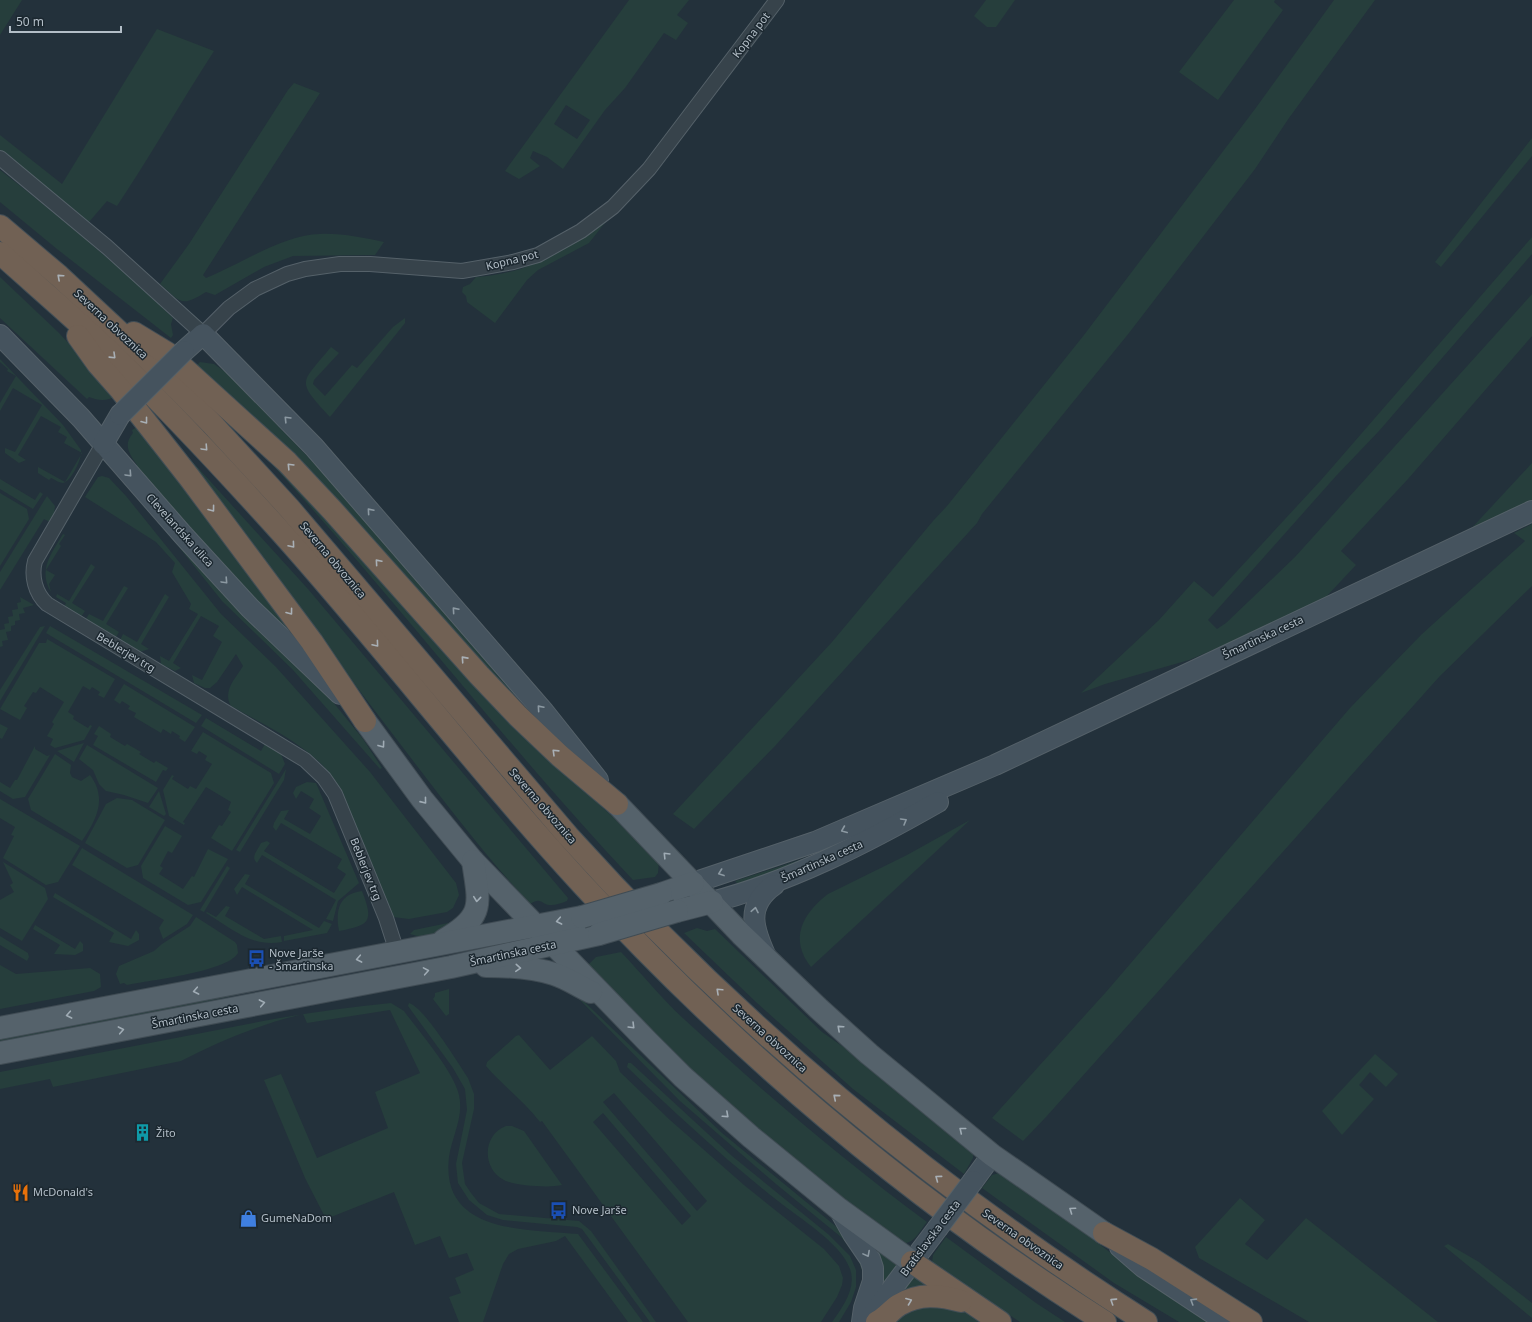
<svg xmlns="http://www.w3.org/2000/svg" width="1532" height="1322" font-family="'Noto Sans',sans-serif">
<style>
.green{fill:#263e3c;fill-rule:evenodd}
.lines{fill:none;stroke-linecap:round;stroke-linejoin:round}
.street-casing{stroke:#556169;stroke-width:16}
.secondary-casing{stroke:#556169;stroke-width:22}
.primary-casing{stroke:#404c54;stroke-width:24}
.highway-casing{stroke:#424e56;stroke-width:24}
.street{stroke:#37434b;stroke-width:14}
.secondary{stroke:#45535e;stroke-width:20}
.primary{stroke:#55626b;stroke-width:22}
.highway{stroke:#716154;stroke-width:22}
.secondary-bridge-casing{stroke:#556169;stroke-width:22;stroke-linecap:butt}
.primary-bridge-casing{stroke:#404c54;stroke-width:24;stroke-linecap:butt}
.secondary-bridge{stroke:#45535e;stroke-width:20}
.primary-bridge{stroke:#55626b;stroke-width:22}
.oneway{stroke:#a9b0b6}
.oneway2{stroke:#8c99a2}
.oneway3{stroke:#a0acb5}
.labels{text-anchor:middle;stroke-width:3;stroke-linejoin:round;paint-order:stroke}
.street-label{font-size:11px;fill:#b3bec7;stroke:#1c2830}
.poi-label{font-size:11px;fill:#b3bec7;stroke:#1c2830;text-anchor:start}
</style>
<rect width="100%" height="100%" fill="#23313b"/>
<g class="green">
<polygon points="0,0 22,0 0,35"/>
<path d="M 629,0 L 689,0 L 677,15 L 688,23 L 676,40 L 664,33 L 625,88 L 605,110 L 563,169 L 547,157 L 533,151 L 530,158 L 540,166 L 519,179 L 505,171 ZM 566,105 L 590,120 L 577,139 L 554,124 Z"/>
<polygon points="986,0 1015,0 996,27 987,27 974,16"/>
<polygon points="1234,0 1275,0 1274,2 1283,10 1218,100 1179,72"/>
<polygon points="1334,0 1375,0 1289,118 1255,169 1129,333 982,514 977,523 775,746 694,829 673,814 832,642 933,521 947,506 1084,335 1255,109"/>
<path d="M 157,29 L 214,51 C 181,102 151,155 117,206 L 107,201 L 89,222 L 0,151 L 0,135 L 62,184 Z"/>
<path d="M 294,83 L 320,93 L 203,275 L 206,278 C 241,264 282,235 320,234 C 341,233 364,238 384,242 L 375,255 L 293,256 L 264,267 L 215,295 L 206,292 C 180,308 181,302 160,284 L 189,244 L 288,90 Z"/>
<polygon points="1532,138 1532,156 1441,267 1435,262"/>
<path d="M 0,170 C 60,217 118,265 173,318 L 171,324 L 173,335 L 171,338 L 57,249 L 0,202 Z"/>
<path d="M 608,219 L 589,243 L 538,270 L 527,280 L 495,323 L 467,302 L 466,296 L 462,292 L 463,287 L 470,284 L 476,277 C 530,274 567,249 608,219 Z"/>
<polygon points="1532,237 1532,254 1379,431 1336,476 1208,620 1217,629 1226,623 1295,557 1532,294 1532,336 1408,479 1341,551 1356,565 1326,597 1227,644 1189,660 1105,684 1081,693 1159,620 1194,581 1213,597 1322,479"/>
<path d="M 0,277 L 59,333 L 117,396 C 106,401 100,401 89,397 L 87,399 L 0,318 Z"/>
<path d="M 405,318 L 405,323 L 330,417 C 295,379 301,384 331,347 L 339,353 L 314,380 L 313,384 L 325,396 L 352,365 L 357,368 L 393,327 Z"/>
<path d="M 0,359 L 63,425 L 81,450 C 83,457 71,482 63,483 C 59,483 54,479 51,478 L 49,480 L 38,473 L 38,467 L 65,482 L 82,453 L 64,443 L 67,437 L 58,432 L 61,427 L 41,416 L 18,455 L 26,460 L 19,463 L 5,453 L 5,448 L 15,452 L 42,405 L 13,388 L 0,411 L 0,403 L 16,376 L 7,371 L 8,369 L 0,362 Z"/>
<polygon points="200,362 214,364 227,373 333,483 482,654 498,676 514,692 514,696 194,368"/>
<path d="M 140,425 L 302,642 L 299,645 L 133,468 L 137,465 C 129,453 123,445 133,433 L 132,430 Z"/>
<path d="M 171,438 L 308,589 L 568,898 L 567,901 C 562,903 556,905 551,905 C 541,905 542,896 530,904 C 479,849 434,788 388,728 C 314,632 243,535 171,438 Z"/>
<path d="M 270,458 L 520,729 L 659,861 L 658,873 L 655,877 L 633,880 C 506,745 394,597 269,461 Z"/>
<polygon points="1532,463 1532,502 1468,532"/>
<path d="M 102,476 L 109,478 L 126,496 L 221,614 L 276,667 L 370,772 L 456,883 L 459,895 L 453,908 L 447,912 L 409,919 L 393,917 L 340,789 C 333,779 327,768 317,760 C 293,738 259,722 231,706 C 222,691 236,678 243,666 L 236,654 L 217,682 L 210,688 L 205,688 L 194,683 L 192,675 L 202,680 L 222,642 L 213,636 L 219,626 L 201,616 L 173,663 L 181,668 L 175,671 L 161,664 L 160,656 L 169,661 L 198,614 L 189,609 L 191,604 L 172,572 L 175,563 L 156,542 L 85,497 L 98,477 Z"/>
<polygon points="0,479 35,500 40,492 43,494 33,509 0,489"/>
<polygon points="131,487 320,686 363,739 382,768 380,769 293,670 222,601"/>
<polygon points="0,493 27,509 29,519 0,566"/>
<polygon points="47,496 55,506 54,514 50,522 44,519 0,590 0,572"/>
<polygon points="1532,524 1532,586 1439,677 1046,1117 1023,1141 992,1118 1106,992 1350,708 1422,634 1525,541 1514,533"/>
<path d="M 63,534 L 65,535 L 59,544 L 61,546 L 46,570 L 55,575 L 49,584 L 51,592 C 38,570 51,554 63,534 Z"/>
<polygon points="91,564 95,567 72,603 85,611 81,617 64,607 66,603 56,597 57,594 69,601"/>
<polygon points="124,586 128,588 106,624 119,632 116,637 86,619 89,614 103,621"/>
<polygon points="165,594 169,597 141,644 149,649 140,652 120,640 123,634 137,642"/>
<polygon points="20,597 34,605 23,608 25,613 19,614 20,620 15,621 15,625 11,626 11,631 6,632 8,640 2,641 3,646 0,647 0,630 5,629 4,624 9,623 8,617 13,616 12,610 18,609 17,603 21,602"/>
<polygon points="45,626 0,701 0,690 40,627"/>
<polygon points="50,626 202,715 196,723 46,633"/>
<polygon points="47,639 115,679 104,698 98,695 100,692 92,687 90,690 83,686 68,712 74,716 73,719 88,728 90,725 92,726 84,740 55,748 50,745 53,739 47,736 54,724 52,722 64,702 40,687 36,693 33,692 24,706 27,708 20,720 0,709 39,643 46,643"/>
<polygon points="124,684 195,727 185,742 179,738 180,736 172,731 171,734 163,729 161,733 134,717 136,713 128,709 130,706 122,701 120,704 114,700"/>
<polygon points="206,718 261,751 266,742 281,754 285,764 279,774 201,726"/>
<polygon points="0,724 8,728 2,739 0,738"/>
<polygon points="99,726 111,734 110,737 125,746 127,744 141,752 139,754 154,763 156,761 168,768 166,771 163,770 156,782 93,745 98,736 94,734"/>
<polygon points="203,732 271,773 274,783 232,851 211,838 219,825 222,826 231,812 228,810 231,802 206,787 183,822 185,823 184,825 169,816 163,790 172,775 174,776 172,779 188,789 190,786 196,789 212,764 205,760 207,756 199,751 197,754 191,751"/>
<polygon points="84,743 74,762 57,751"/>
<polygon points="87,745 158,788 148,803 124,795 106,791 99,784 93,770 79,759"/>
<polygon points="35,746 35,749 47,756 50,755 25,797 13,799 0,791 0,782 10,788 15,780 17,780"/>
<path d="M 55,754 L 71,765 L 70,773 L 72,777 L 81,781 L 90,775 C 108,799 96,820 82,841 L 31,810 L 28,799 Z"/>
<polygon points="286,769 284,780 240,852 236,850"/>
<path d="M 307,782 L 316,783 L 359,883 L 338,901 L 333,921 L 326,919 L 336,900 L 262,855 L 257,863 C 250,857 258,850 261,843 L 267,841 L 270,843 L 264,851 L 334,893 L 346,874 L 337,868 L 342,859 L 281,823 L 276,831 L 273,827 L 274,823 L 281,811 L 289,810 L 284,819 L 310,834 L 321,816 L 309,808 L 314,799 L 301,791 L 296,799 L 293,793 L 296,787 Z"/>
<polygon points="159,791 166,814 164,816 149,807"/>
<polygon points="117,798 132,800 165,820 138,865 127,868 85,843 106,804"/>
<polygon points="0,799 80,846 58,882 46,885 3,858 14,836 11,835 15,827 0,818"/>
<path d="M 970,820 L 811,967 C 789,939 802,914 828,894 L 907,855 Z"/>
<polygon points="165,826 182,836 172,853 168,851 160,866 163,868 159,874 183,889 192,876 194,877 208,849 228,859 201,902 188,905 143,878 141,866"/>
<polygon points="82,848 193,915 187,924 163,939 159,928 164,920 72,865"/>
<polygon points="821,853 743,889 735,881"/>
<polygon points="3,862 45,888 48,899 22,941 0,928 0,900 14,892 10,885 13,883"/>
<polygon points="227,866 230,868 204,912 200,910"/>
<polygon points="245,874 250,875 245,884 319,928 324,921 332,924 327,933 284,941 284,936 313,930 242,887 237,895 234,889"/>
<path d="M 362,891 C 374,922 370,925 339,931 C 335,910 339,894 362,891 Z"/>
<polygon points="55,893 131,939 136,930 139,934 139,940 128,946 109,942 114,933 53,897"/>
<path d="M 226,906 L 230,907 L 225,916 L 264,939 L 281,936 L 282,942 C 252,948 231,928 206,913 L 207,912 L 216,917 Z"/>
<path d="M 196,917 L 235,942 L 237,945 L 238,953 C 227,972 150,980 127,985 L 124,983 L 120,984 L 116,974 L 119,966 L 154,951 L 162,944 L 190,926 Z"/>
<polygon points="453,922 444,932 421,937 410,934 414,930"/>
<polygon points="35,925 75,949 80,941 83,944 83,951 75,955 54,954 60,945 33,929"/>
<polygon points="697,928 707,931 715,929 822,1032 872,1067 973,1152 973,1158 964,1174 853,1089 757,1003 684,933"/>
<polygon points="0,936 28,953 29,957 27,961 0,945"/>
<path d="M 621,952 C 642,974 662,999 685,1020 C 762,1091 843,1160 927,1222 C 920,1230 914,1245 902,1243 L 827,1187 L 682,1066 L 586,967 L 596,957 Z"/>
<polygon points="0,965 16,974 90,968 100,974 101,987 94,991 0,1009"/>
<polygon points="262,989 162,1012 0,1045 0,1037"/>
<polygon points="449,989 449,1014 446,1016 433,999 435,996 435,993"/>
<polygon points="573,991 722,1133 844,1233 862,1255 863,1274 857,1255 841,1237 776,1184 680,1101 572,992"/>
<path d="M 391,1003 L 404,1011 C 420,1033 453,1070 459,1095 C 464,1117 452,1136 449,1157 C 440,1234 527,1229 578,1234 L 643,1322 L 628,1322 L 565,1236 L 556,1241 L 518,1249 L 509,1254 L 503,1264 L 483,1322 L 459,1322 L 449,1297 L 461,1293 L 455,1278 L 474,1270 L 467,1253 L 449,1258 L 440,1236 L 415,1245 L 394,1192 L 326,1219 L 305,1178 L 264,1080 L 281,1074 L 317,1158 L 388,1128 L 375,1092 L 420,1073 L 390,1010 L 307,1023 L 303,1014 C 261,1024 219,1041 181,1061 L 53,1087 L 50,1079 L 0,1089 L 0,1072 L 274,1019 C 313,1012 352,1007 391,1003 Z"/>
<path d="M 409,1003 C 424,1007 458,1063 468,1078 L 474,1094 L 474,1109 L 462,1163 L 465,1184 L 471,1193 L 479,1203 L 499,1214 L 579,1221 L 591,1231 L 656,1322 L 650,1322 L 582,1229 L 577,1227 L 503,1220 L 487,1215 L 469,1200 L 458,1183 L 456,1164 L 467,1110 L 465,1089 L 453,1068 L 408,1006 Z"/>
<path d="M 519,1035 L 550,1070 L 592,1036 L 616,1061 L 620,1072 L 670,1120 L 744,1185 L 824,1249 L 839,1266 L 843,1278 L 842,1285 L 837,1297 L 821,1322 L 688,1322 L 542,1121 L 540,1122 C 524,1101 503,1086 486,1066 L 487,1062 L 516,1036 ZM 614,1093 L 707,1201 L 697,1211 L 603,1102 ZM 603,1113 L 691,1216 L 682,1225 L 593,1122 Z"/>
<polygon points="1375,1054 1398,1074 1386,1087 1370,1072 1359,1085 1374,1099 1342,1135 1322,1111"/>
<path d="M 628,1063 L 631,1063 L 732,1156 L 828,1234 L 850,1256 L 856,1270 L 856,1287 L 851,1302 L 839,1322 L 832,1322 C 842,1308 857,1288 850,1269 C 841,1243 799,1218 778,1201 C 761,1188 745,1174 728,1160 C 694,1130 660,1099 627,1067 Z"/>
<path d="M 506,1126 L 512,1126 L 524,1131 L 562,1185 C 551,1188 514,1186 504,1180 C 482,1169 482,1135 506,1126 Z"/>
<polygon points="1003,1172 1024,1185 1121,1261 1214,1322 1179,1322 1114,1283 982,1188 992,1175"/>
<polygon points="1240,1198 1265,1220 1245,1244 1267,1260 1306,1218 1438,1322 1309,1322 1199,1258 1195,1247"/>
<polygon points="946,1237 1036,1303 1065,1322 1020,1322 932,1263 933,1255"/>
<polygon points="1448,1244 1479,1262 1532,1303 1532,1318 1444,1246"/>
<polygon points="873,1247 898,1264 883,1284 882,1284"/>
<polygon points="915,1275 932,1286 902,1292"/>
<polygon points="943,1304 966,1311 982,1322 890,1322 910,1308"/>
</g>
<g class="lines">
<defs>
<g id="street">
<polyline points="0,158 107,247 203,334 229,308 255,289 287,274 305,269 340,264 370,264 462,271 513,262 538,255 581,231 613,207 649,169 777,0"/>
<path d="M 103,444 L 35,561 C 31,576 35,593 47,604 L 305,760 L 324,778 L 335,794 L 386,918 L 397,952"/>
</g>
<g id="secondary">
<polyline points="0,335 81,418 183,535 250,608 340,694"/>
<polyline points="184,351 203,334 314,447 544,712 598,780"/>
<polyline points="103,444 120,415"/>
<polyline points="693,883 815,842 995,765 1532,511"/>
<path d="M 712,902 C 792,881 866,843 938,802"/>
<path d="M 767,959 C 754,931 744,906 774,885"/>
<polyline points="973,1181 992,1155"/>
<polyline points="839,1209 853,1234 870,1259 873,1268 873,1281 864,1308 862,1322"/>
<polyline points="1120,1247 1143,1267 1226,1322"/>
<polyline points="867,1322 937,1229"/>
</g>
<g id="primary">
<polyline points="365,721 422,799 473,861 647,1041 683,1077 751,1137 839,1209 912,1262"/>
<polyline points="617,804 741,934 818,1008 869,1054 992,1155 1104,1233"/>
<polyline points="661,894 693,883"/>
<polyline points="677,911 712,902"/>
<path d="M 444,940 C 486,916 479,903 473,861"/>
<path d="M 486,966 C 509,966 532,967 554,974 C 567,978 578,986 591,992"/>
<polyline points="0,1028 582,917"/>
<polyline points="0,1053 451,967 599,934"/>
</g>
<g id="highway">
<path d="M 0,226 L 59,276 L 147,358 L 212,424 L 289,508 L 568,836 C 740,1027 929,1184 1146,1322"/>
<path d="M 0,253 C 39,288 78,321 115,357 C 172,413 227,472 281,532 C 384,647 478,771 583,885 C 737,1052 913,1201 1105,1322"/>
<polyline points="134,333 167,353 287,462 332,510 479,675 518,716 560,756 617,804"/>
<polyline points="78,336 98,364 120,389 189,477 312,642 365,721"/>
<polyline points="1104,1233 1152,1259 1251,1322"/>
<polyline points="912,1262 1000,1322"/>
<path d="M 877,1322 C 886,1318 891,1310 899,1305 C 919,1293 940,1295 961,1301"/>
</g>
</defs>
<use href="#street" class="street-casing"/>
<use href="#secondary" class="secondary-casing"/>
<use href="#primary" class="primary-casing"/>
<use href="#highway" class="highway-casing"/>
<use href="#street" class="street"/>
<use href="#secondary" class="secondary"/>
<use href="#primary" class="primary"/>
<use href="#highway" class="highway"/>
<defs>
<g id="secondary-bridge">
<polyline points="120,415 184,351"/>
<polyline points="937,1229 973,1181"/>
</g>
<g id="primary-bridge">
<polyline points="582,917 661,894"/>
<polyline points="599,934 677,911"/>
</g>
</defs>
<use href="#secondary-bridge" class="secondary-bridge-casing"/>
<use href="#primary-bridge" class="primary-bridge-casing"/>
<use href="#secondary-bridge" class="secondary-bridge"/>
<use href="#primary-bridge" class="primary-bridge"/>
</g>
<defs><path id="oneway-chevron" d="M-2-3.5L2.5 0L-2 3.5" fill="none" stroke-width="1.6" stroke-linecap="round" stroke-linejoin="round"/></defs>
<g class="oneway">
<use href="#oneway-chevron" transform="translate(60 277) rotate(-138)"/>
<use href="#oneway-chevron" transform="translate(113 356) rotate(44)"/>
<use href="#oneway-chevron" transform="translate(145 421) rotate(52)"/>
<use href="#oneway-chevron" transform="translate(205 448) rotate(47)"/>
<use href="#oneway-chevron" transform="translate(290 466) rotate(-134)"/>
<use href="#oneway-chevron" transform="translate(212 509) rotate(53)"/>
<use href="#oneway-chevron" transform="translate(292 545) rotate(50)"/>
<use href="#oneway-chevron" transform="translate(378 562) rotate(-131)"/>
<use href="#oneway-chevron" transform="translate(290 612) rotate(53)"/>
<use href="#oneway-chevron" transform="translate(376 644) rotate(50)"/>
<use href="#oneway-chevron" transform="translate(464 659) rotate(-132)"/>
<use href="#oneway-chevron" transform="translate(555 752) rotate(-136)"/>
<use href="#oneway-chevron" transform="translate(719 991) rotate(-137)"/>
<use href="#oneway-chevron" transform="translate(836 1097) rotate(-140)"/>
<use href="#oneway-chevron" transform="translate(938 1178) rotate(-143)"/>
<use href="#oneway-chevron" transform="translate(909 1301) rotate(-21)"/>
<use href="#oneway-chevron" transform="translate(1113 1301) rotate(-147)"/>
</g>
<g class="oneway2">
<use href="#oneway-chevron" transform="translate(287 419) rotate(-134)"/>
<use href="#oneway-chevron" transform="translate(129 474) rotate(47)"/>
<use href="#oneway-chevron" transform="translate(370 511) rotate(-131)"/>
<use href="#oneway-chevron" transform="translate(225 581) rotate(47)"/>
<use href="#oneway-chevron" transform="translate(455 610) rotate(-131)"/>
<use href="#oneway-chevron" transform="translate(540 708) rotate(-131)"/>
<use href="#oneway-chevron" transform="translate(904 821) rotate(-30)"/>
<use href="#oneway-chevron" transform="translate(844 830) rotate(157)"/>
<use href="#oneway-chevron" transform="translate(721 873) rotate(160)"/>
<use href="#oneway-chevron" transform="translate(755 910) rotate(-79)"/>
<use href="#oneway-chevron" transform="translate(867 1254) rotate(62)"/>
<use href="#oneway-chevron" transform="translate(1193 1301) rotate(-148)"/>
</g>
<g class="oneway3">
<use href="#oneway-chevron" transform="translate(382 745) rotate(54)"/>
<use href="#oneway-chevron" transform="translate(424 801) rotate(51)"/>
<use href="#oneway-chevron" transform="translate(666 855) rotate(-134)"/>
<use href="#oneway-chevron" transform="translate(477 899) rotate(96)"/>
<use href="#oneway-chevron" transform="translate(559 921) rotate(169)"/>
<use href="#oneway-chevron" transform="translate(359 959) rotate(169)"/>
<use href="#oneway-chevron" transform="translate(518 968) rotate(4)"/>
<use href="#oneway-chevron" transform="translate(426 971) rotate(-10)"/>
<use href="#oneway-chevron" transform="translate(196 991) rotate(169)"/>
<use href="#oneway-chevron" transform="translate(262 1003) rotate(-11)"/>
<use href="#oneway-chevron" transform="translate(69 1015) rotate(169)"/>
<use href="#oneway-chevron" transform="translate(632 1026) rotate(45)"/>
<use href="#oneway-chevron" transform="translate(840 1028) rotate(-138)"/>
<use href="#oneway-chevron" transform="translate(121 1030) rotate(-11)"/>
<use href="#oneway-chevron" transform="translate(726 1115) rotate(42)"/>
<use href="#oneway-chevron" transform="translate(962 1130) rotate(-141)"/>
<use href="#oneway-chevron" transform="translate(1072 1210) rotate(-145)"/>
</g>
<defs>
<symbol id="bus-bare" viewBox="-9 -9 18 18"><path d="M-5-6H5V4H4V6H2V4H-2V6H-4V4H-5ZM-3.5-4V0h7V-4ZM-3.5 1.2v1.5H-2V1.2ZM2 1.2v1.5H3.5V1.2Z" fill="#1a4fb4" stroke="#1c2830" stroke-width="2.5" paint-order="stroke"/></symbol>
<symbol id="building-bare" viewBox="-9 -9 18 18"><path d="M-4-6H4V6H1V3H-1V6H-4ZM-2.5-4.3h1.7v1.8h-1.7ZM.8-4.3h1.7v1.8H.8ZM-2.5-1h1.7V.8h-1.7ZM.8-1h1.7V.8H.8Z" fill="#0f9aa8" stroke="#1c2830" stroke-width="2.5" paint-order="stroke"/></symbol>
<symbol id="restaurant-bare" viewBox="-9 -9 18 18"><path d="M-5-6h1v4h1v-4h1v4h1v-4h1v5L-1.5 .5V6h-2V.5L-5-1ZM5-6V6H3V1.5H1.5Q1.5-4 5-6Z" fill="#e8710a" stroke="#1c2830" stroke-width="2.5" paint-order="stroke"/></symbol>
<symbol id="shop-bare" viewBox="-9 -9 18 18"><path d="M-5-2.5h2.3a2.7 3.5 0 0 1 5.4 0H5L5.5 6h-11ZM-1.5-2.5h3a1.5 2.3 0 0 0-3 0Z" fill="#3f7fe0" stroke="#1c2830" stroke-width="2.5" paint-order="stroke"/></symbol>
</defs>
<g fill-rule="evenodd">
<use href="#bus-bare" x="244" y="946" width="25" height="25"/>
<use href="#building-bare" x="130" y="1120" width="25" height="25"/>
<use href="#restaurant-bare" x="8" y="1180" width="25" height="25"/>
<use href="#bus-bare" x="546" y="1198" width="25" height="25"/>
<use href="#shop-bare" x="236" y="1206" width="25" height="25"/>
</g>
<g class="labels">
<g class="street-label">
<text transform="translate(751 35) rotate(-53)" y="4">Kopna pot</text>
<text transform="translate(512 260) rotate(-14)" y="4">Kopna pot</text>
<text transform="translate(111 324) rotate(43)" y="4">Severna obvoznica</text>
<text transform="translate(180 530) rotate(48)" y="4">Clevelandska ulica</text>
<text transform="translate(333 560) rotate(50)" y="4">Severna obvoznica</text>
<text transform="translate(1263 637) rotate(-25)" y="4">Šmartinska cesta</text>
<text transform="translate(126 652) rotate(31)" y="4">Beblerjev trg</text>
<text transform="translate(543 806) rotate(49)" y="4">Severna obvoznica</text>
<text transform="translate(822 861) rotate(-24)" y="4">Šmartinska cesta</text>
<text transform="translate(366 869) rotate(68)" y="4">Beblerjev trg</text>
<text transform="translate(513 953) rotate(-12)" y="4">Šmartinska cesta</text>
<text transform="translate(195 1016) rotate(-11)" y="4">Šmartinska cesta</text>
<text transform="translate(770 1038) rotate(42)" y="4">Severna obvoznica</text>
<text transform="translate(930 1238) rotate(-53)" y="4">Bratislavska cesta</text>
<text transform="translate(1023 1239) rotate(35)" y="4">Severna obvoznica</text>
</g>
<g class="poi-label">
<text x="269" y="957">Nove Jarše<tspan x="269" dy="13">- Šmartinska</tspan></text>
<text x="156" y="1137">Žito</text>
<text x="33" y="1196">McDonald's</text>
<text x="572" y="1214">Nove Jarše</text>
<text x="261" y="1222">GumeNaDom</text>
</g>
</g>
<path d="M10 26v6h111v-6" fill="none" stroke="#b3bec7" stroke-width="2"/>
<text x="16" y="26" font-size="12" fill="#b3bec7" stroke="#1c2830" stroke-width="3" paint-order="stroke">50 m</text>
</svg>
